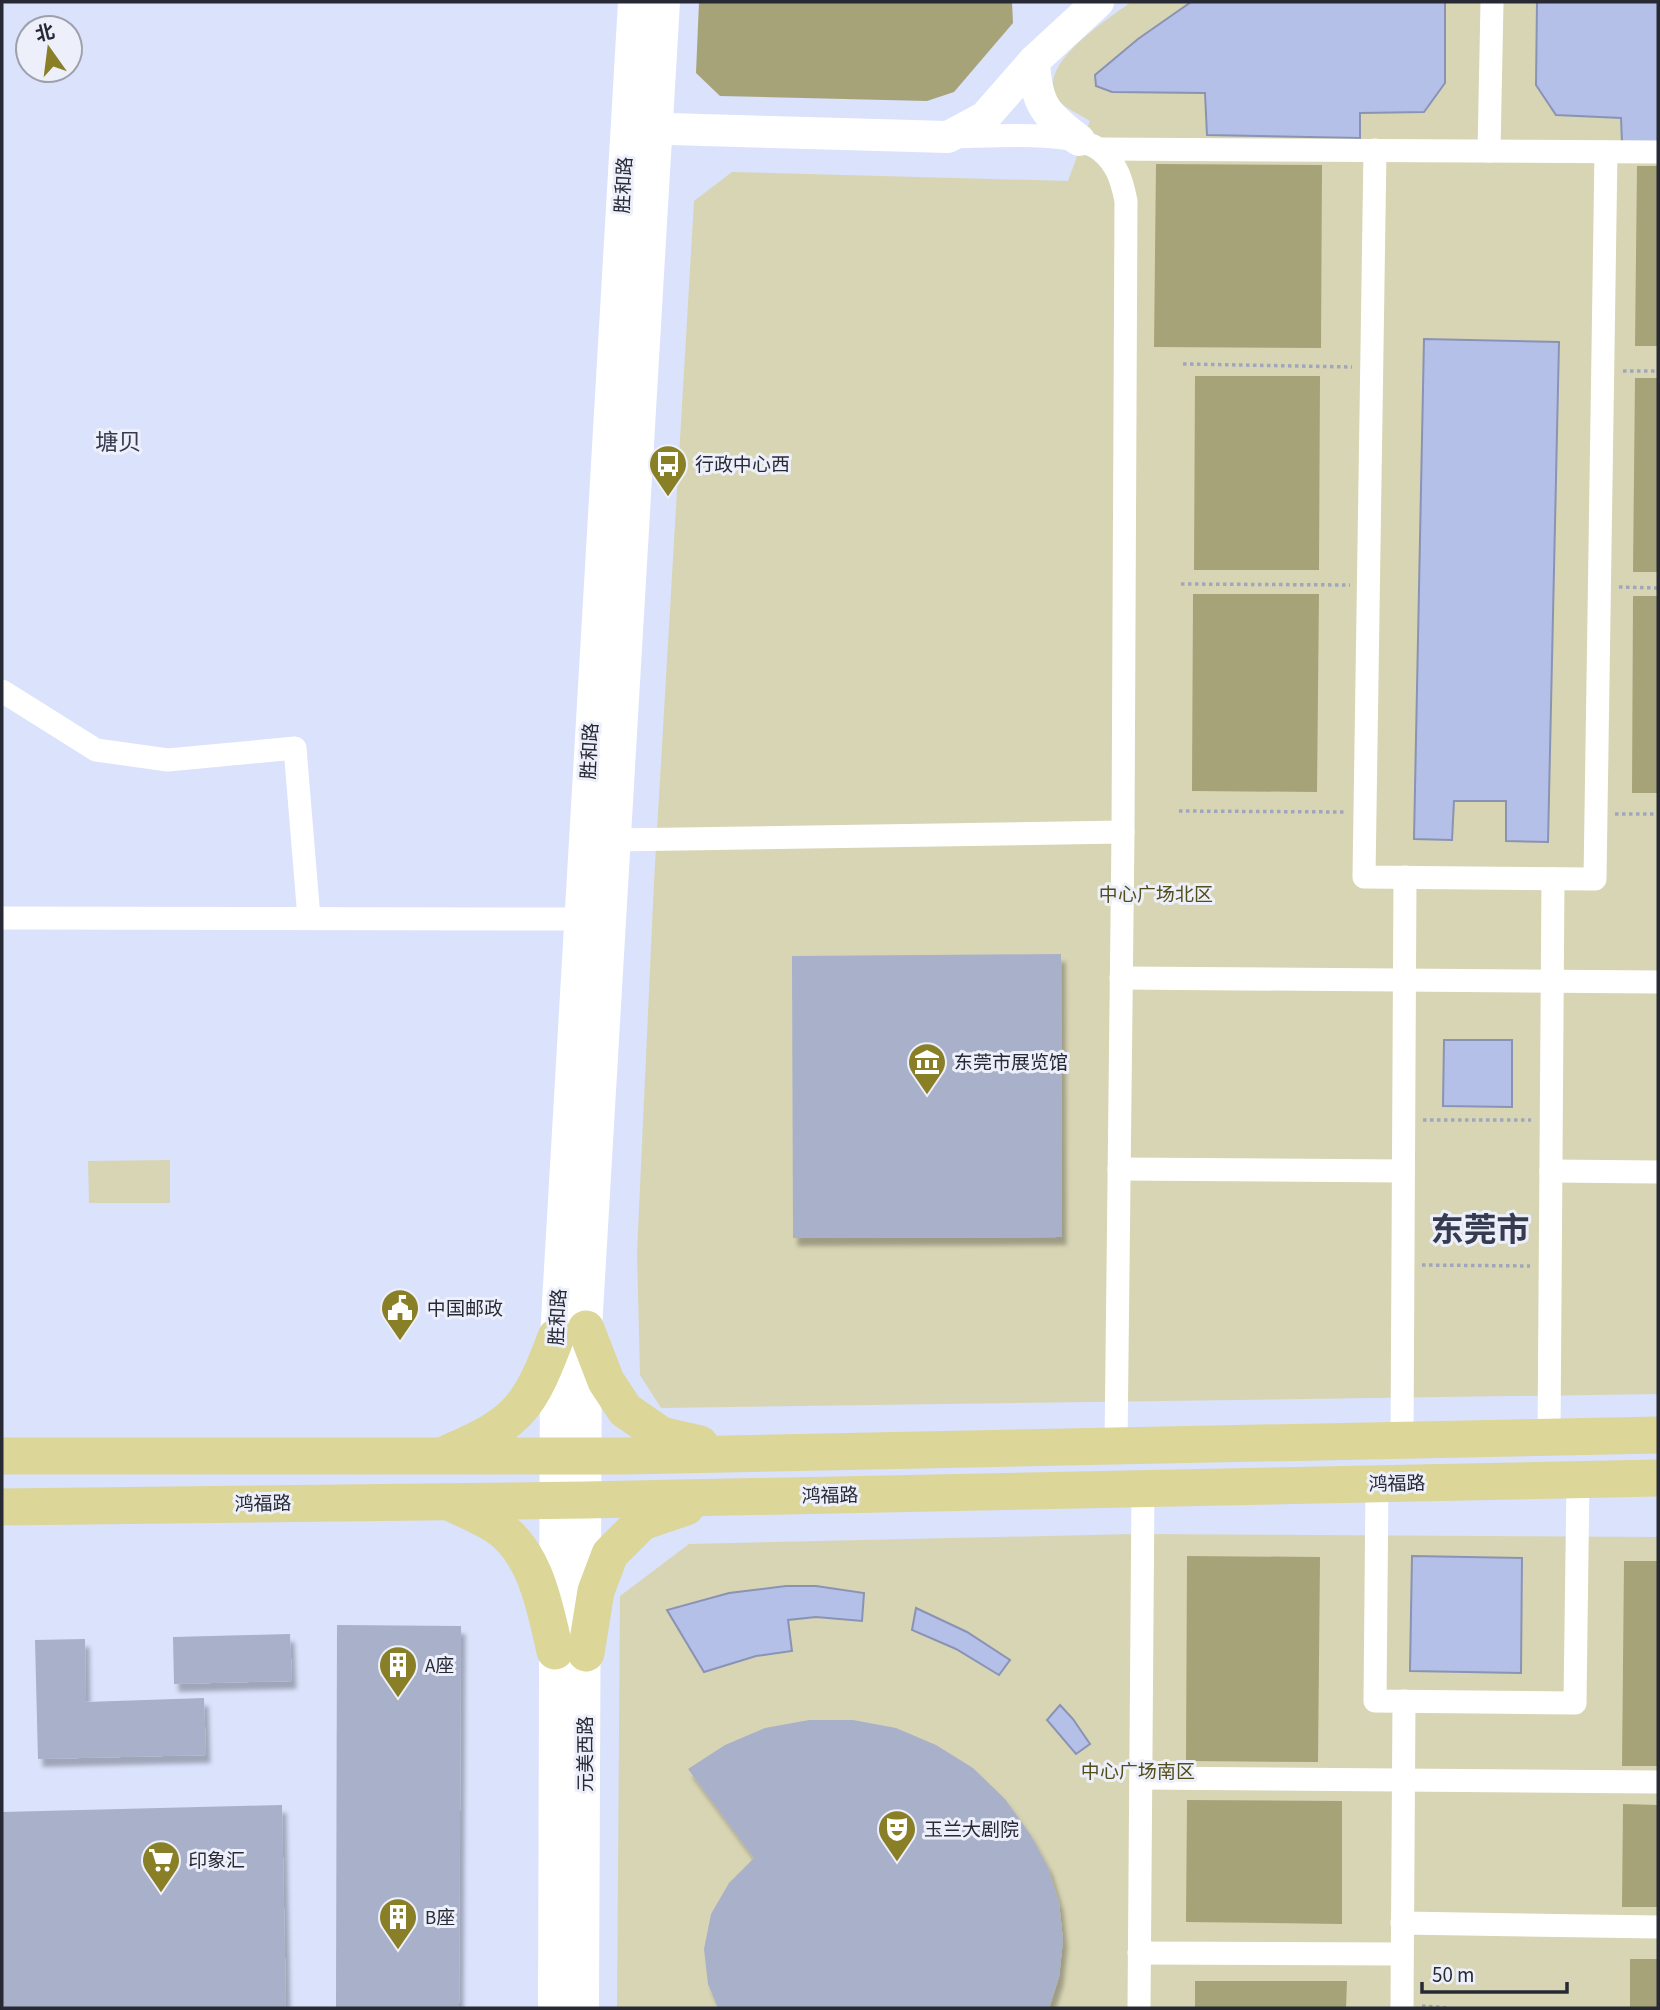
<svg xmlns="http://www.w3.org/2000/svg" width="1660" height="2010" font-family="'Source Sans 3','Noto Sans SC',sans-serif">
<style>
.green{fill:#d8d5b4}
.forest{fill:#a7a378}
.water{fill:#b5c0e9;stroke:#8a93b3;stroke-width:2}
.building{fill:#a9b0ca;filter:url(#shadow)}
.lines{fill:none;stroke-linecap:round;stroke-linejoin:round}
.path{stroke:#a0a6bb;stroke-width:3.5;stroke-dasharray:3.5 3.5;stroke-linecap:butt}
.street{stroke:#fff;stroke-width:23}
.secondary{stroke:#fff;stroke-width:32}
.primary{stroke:#dcd699;stroke-width:37}
.labels{text-anchor:middle;stroke-width:6;stroke-linejoin:round;paint-order:stroke}
.street-label{font-size:19px;fill:#272a34;stroke:#edf0fb}
.poi-label{font-size:19px;fill:#272a34;stroke:#edf0fb;text-anchor:start}
.park-label{font-size:19px;fill:#534d19;stroke:#edf0fb}
.quarter-label{font-size:23px;fill:#363b50;stroke:#edf0fb}
.town-label{font-size:33px;font-weight:bold;fill:#363b50;stroke:#edf0fb}
</style>
<defs>
<filter id="shadow"><feDropShadow dx="4.5" dy="8" stdDeviation="2" flood-color="#0004"/></filter>
</defs>
<rect width="100%" height="100%" fill="#dae2fc"/>
<g class="green">
<path d="M 1131,2 L 1658,2 L 1658,1394 L 661,1408 L 640,1375 L 637,1253 L 654,882 L 694,201 L 732,172 L 1068,181 L 1090,121 C 1081,115 1064,108 1058,100 C 1033,65 1109,19 1131,2 Z"/>
<polygon points="170,1160 170,1203 89,1203 88,1161"/>
<polygon points="1133,1534 1658,1537 1658,2008 617,2008 620,1596 689,1544"/>
</g>
<g class="forest">
<polygon points="699,2 1012,2 1013,23 954,92 927,101 720,96 696,73"/>
<polygon points="1156,164 1322,165 1321,348 1154,347"/>
<polygon points="1637,166 1658,166 1658,346 1635,346"/>
<polygon points="1195,376 1320,376 1319,570 1194,570"/>
<polygon points="1635,378 1658,378 1658,572 1633,572"/>
<polygon points="1193,594 1319,594 1317,792 1192,791"/>
<polygon points="1633,596 1658,596 1658,793 1632,793"/>
<polygon points="1187,1556 1320,1557 1318,1762 1186,1761"/>
<polygon points="1624,1561 1658,1561 1658,1766 1622,1766"/>
<polygon points="1187,1800 1342,1801 1342,1924 1186,1922"/>
<polygon points="1623,1804 1658,1805 1658,1907 1622,1907"/>
<rect x="1630" y="1959" width="28" height="49"/>
<polygon points="1195,1981 1347,1981 1346,2008 1195,2008"/>
</g>
<g class="water">
<polygon points="1191,2 1445,2 1445,83 1424,112 1360,113 1360,138 1207,135 1205,93 1112,92 1096,86 1095,75 1138,39"/>
<polygon points="1537,2 1658,2 1658,144 1622,143 1621,118 1556,115 1536,85"/>
<polygon points="1424,339 1559,342 1548,842 1506,841 1506,801 1454,801 1452,840 1414,839"/>
<polygon points="1444,1040 1512,1040 1512,1107 1443,1106"/>
<polygon points="1412,1556 1522,1558 1521,1673 1410,1671"/>
<polygon points="786,1586 816,1586 864,1593 862,1621 816,1617 788,1620 792,1651 756,1656 704,1672 667,1610 729,1593"/>
<polygon points="916,1608 967,1632 1010,1660 999,1675 956,1649 912,1630"/>
<polygon points="1060,1705 1073,1719 1090,1744 1076,1754 1047,1720"/>
</g>
<g class="building">
<polygon points="1061,954 1062,1237 793,1238 792,956"/>
<polygon points="337,1625 461,1626 459,2008 336,2008"/>
<polygon points="290,1634 292,1681 174,1684 173,1637"/>
<polygon points="85,1639 86,1702 204,1698 206,1755 38,1759 35,1640"/>
<polygon points="809,1720 853,1720 896,1728 936,1745 973,1768 1005,1799 1030,1834 1048,1867 1059,1903 1063,1940 1059,1977 1049,2008 718,2008 708,1984 704,1949 711,1914 729,1883 754,1858 688,1769 725,1745 765,1728"/>
<polygon points="282,1805 286,2008 2,2008 2,1812"/>
</g>
<g class="lines">
<g class="path">
<polyline points="1183,364 1352,367"/>
<polyline points="1623,371 1658,371"/>
<polyline points="1181,584 1350,585"/>
<polyline points="1619,587 1658,588"/>
<polyline points="1179,811 1346,812"/>
<polyline points="1615,814 1658,814"/>
<polyline points="1423,1120 1531,1120"/>
<polyline points="1422,1265 1530,1266"/>
<polyline points="1422,2006 1448,2008"/>
</g>
<g class="street">
<polyline points="1099,149 1658,152"/>
<polyline points="1375,150 1364,877 1595,879 1606,152"/>
<polyline points="1489,151 1492,2"/>
<polyline points="2,691 96,750 168,760 295,748 309,918"/>
<path d="M 614,840 L 1123,832 L 1126,201 C 1122,181 1117,163 1100,150 C 1071,129 987,137 950,137"/>
<polyline points="2,918 579,919"/>
<polyline points="1121,978 1658,982"/>
<polyline points="1119,1169 1403,1171"/>
<polyline points="1551,1171 1658,1172"/>
<polyline points="1549,1437 1553,879"/>
<polyline points="1402,1440 1405,877"/>
<polyline points="1116,1446 1123,832"/>
<polyline points="1377,1484 1375,1701 1575,1703 1578,1479"/>
<polyline points="1141,1778 1658,1782"/>
<polyline points="1402,1923 1658,1927"/>
<polyline points="1139,1953 1402,1954"/>
<polyline points="1402,2006 1404,1701"/>
<polyline points="1139,2008 1143,1488"/>
</g>
<g class="secondary">
<path d="M 1034,61 C 1036,105 1045,114 1079,140"/>
<polyline points="635,128 948,137 985,117 1034,61 1098,2"/>
<polyline points="554,2008 556,1337 634,2"/>
<polyline points="583,2008 586,1329 664,2"/>
</g>
<g class="primary">
<polyline points="586,1329 606,1381 625,1410 661,1435 700,1444"/>
<path d="M 450,1452 C 519,1423 530,1406 556,1337"/>
<polyline points="2,1456 626,1456 1658,1435"/>
<path d="M 451,1503 C 466,1510 482,1517 495,1525 C 536,1551 545,1608 555,1651"/>
<polyline points="2,1507 586,1500 1658,1478"/>
<polyline points="586,1653 596,1591 610,1554 642,1522 686,1507"/>
</g>
</g>
<defs>
<symbol id="bus-pin" viewBox="-11 -11 22 30"><path d="M0 17L-7.5 6A9.5 9.5 0 1 1 7.5 6Z" fill="#897f26" stroke="#edf0fb"/><path d="M-5-6H5V4H4V6H2V4H-2V6H-4V4H-5ZM-3.5-4V0h7V-4ZM-3.5 1.2v1.5H-2V1.2ZM2 1.2v1.5H3.5V1.2Z" fill="#fff"/></symbol>
<symbol id="museum-pin" viewBox="-11 -11 22 30"><path d="M0 17L-7.5 6A9.5 9.5 0 1 1 7.5 6Z" fill="#897f26" stroke="#edf0fb"/><path d="M0-6L6-3V-2H-6V-3ZM-5-1h2V3h-2ZM-1-1h2V3h-2ZM3-1h2V3H3ZM-6 4H6V6H-6Z" fill="#fff"/></symbol>
<symbol id="civic-pin" viewBox="-11 -11 22 30"><path d="M0 17L-7.5 6A9.5 9.5 0 1 1 7.5 6Z" fill="#897f26" stroke="#edf0fb"/><path d="M-.6-6.5H3V-4.5H.6V-3L4-1V1h2V6H-6V1h2V-1L-.6-3ZM-1.2 2.5V6h2.4V2.5Z" fill="#fff"/></symbol>
<symbol id="building-pin" viewBox="-11 -11 22 30"><path d="M0 17L-7.5 6A9.5 9.5 0 1 1 7.5 6Z" fill="#897f26" stroke="#edf0fb"/><path d="M-4-6H4V6H1V3H-1V6H-4ZM-2.5-4.3h1.7v1.8h-1.7ZM.8-4.3h1.7v1.8H.8ZM-2.5-1h1.7V.8h-1.7ZM.8-1h1.7V.8H.8Z" fill="#fff"/></symbol>
<symbol id="theatre-pin" viewBox="-11 -11 22 30"><path d="M0 17L-7.5 6A9.5 9.5 0 1 1 7.5 6Z" fill="#897f26" stroke="#edf0fb"/><path d="M-5-5.5Q0-4 5-5.5V0Q5 5 0 6Q-5 5-5 0ZM-3.3-2.5H-1v1.5H-3.3ZM1-2.5H3.3v1.5H1ZM-2.8 1Q0 5.5 2.8 1Z" fill="#fff"/></symbol>
<symbol id="supermarket-pin" viewBox="-11 -11 22 30"><path d="M0 17L-7.5 6A9.5 9.5 0 1 1 7.5 6Z" fill="#897f26" stroke="#edf0fb"/><path d="M-6-5.5h2.5l.6 2H6L4.5 2H-2.5L-4.4-4H-6ZM-1.5 3.2a1.3 1.3 0 1 0 .1 0ZM3 3.2a1.3 1.3 0 1 0 .1 0Z" fill="#fff"/></symbol>
</defs>
<g fill-rule="evenodd">
<use href="#bus-pin" x="646" y="442" width="44" height="60"/>
<use href="#museum-pin" x="905" y="1040" width="44" height="60"/>
<use href="#civic-pin" x="378" y="1286" width="44" height="60"/>
<use href="#building-pin" x="376" y="1643" width="44" height="60"/>
<use href="#theatre-pin" x="875" y="1807" width="44" height="60"/>
<use href="#supermarket-pin" x="139" y="1838" width="44" height="60"/>
<use href="#building-pin" x="376" y="1895" width="44" height="60"/>
</g>
<g class="labels">
<g class="street-label">
<text transform="translate(623 185) rotate(-87)" y="7">胜和路</text>
<text transform="translate(589 751) rotate(-87)" y="7">胜和路</text>
<text transform="translate(557 1317) rotate(-87)" y="7">胜和路</text>
<text transform="translate(1397 1483) rotate(-1)" y="7">鸿福路</text>
<text transform="translate(830 1495) rotate(-1)" y="7">鸿福路</text>
<text transform="translate(263 1503) rotate(-1)" y="7">鸿福路</text>
<text transform="translate(585 1754) rotate(-90)" y="7">元美西路</text>
</g>
<g class="poi-label">
<text x="695" y="471">行政中心西</text>
<text x="954" y="1069">东莞市展览馆</text>
<text x="427" y="1315">中国邮政</text>
<text x="425" y="1672">A座</text>
<text x="924" y="1836">玉兰大剧院</text>
<text x="188" y="1867">印象汇</text>
<text x="425" y="1924">B座</text>
</g>
<g class="park-label">
<text x="1156" y="901">中心广场北区</text>
<text x="1138" y="1778">中心广场南区</text>
</g>
<g class="quarter-label">
<text x="118" y="450">塘贝</text>
</g>
<g class="town-label">
<text x="1480" y="1241">东莞市</text>
</g>
</g>
<rect width="1660" height="2010" fill="none" stroke="#272a34" stroke-width="7"/>
<g transform="translate(49 49) rotate(346)"><circle r="33" fill="#edf0fb" stroke="#9ea1ab" stroke-width="2"/>
<path d="M0-5L12 26L0 18L-12 26Z" fill="#897f26"/>
<text y="-10" font-size="19" font-weight="bold" text-anchor="middle" fill="#272a34">北</text>
</g>
<path d="M1422 1982v10h145v-10" fill="none" stroke="#272a34" stroke-width="3.5"/>
<text x="1432" y="1982" font-size="21" fill="#272a34" stroke="#edf0fb" stroke-width="5" paint-order="stroke">50 m</text>
</svg>
